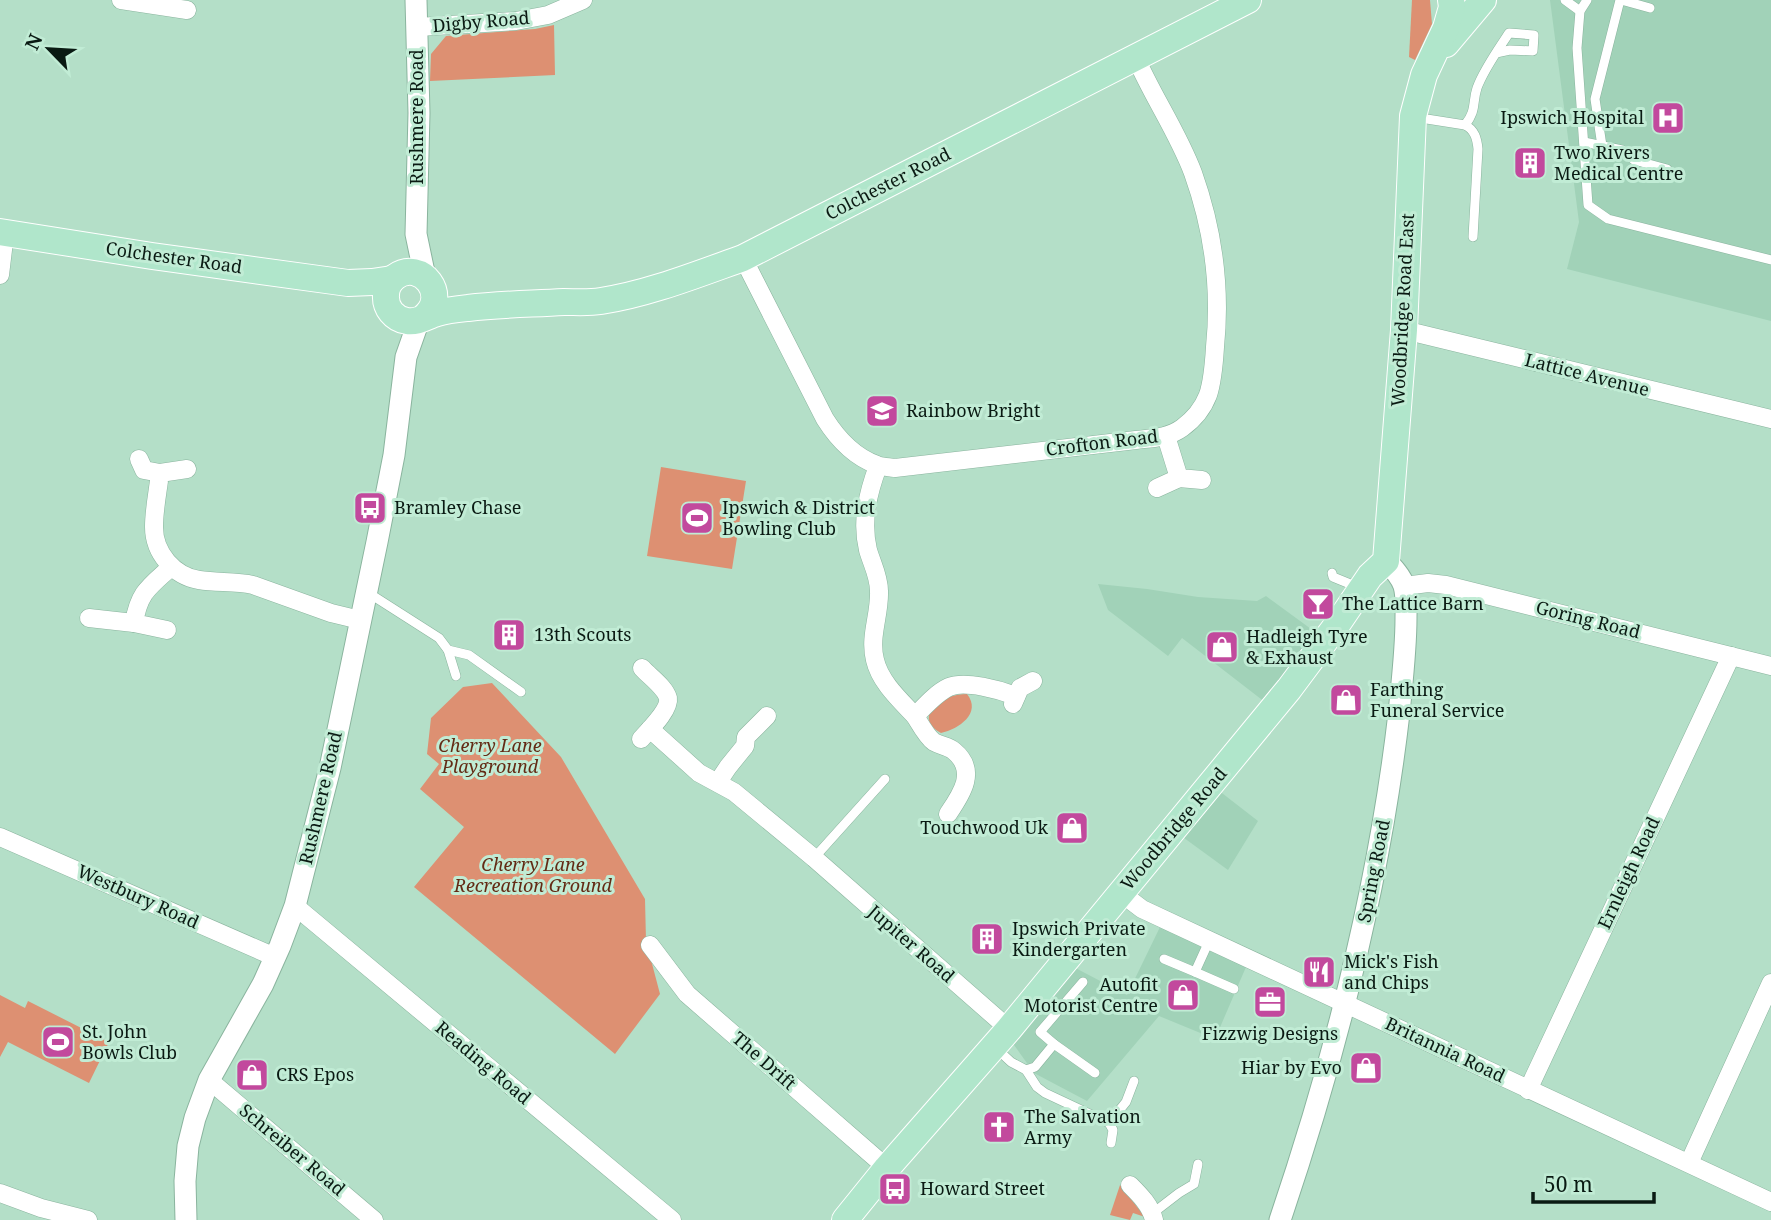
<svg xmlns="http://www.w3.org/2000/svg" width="1771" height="1220" font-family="'Noto Serif',serif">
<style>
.built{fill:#a1d2b8}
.green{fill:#dd9072}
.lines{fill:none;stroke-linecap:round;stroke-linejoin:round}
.service-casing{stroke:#8ab49e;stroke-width:10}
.minor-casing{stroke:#8ab49e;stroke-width:19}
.tertiary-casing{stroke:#8ab49e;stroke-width:23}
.primary-casing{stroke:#fff;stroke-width:28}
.service{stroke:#fff;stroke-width:9}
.minor{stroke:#fff;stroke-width:18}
.tertiary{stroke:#fff;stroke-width:21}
.primary{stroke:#b0e6cb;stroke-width:26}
.labels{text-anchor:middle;stroke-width:6;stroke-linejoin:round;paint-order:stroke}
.street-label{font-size:18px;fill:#0a1a13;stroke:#c1ecd5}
.poi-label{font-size:18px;fill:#0a1a13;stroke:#c1ecd5;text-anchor:start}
.park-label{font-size:18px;font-style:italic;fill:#632b15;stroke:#c1ecd5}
</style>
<rect width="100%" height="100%" fill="#b4dfc8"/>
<g class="built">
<polygon points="1550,0 1771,0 1771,321 1567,269 1579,222"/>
<polygon points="1098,584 1147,589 1198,597 1257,601 1266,596 1322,637 1270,706 1182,638 1168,656 1108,610"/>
<polygon points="1218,790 1258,821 1228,870 1180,835"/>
<polygon points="1160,927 1246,967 1215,1039 1159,1016 1087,1101 1034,1073 1014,1045 1001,1038 1064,962 1127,995"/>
</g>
<g class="green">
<polygon points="1412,0 1430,0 1432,24 1415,60 1409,57"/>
<polygon points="554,25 555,75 430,81 431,54 446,36 535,29"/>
<polygon points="661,467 746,481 732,569 647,556"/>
<polygon points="492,683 561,757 645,899 646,941 660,994 615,1054 414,887 464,827 420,789 439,764 427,754 431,718 463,687"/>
<path d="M 967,694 C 982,713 959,729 941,733 C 919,722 930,703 949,697 C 955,695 961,694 967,694 Z"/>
<polygon points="0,995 25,1008 28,1001 109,1042 89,1083 8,1042 0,1057"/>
<polygon points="1120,1185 1145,1217 1133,1213 1130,1220 1110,1215"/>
</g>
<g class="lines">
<defs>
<g id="service">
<polyline points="1565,0 1580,11"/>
<polyline points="1587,0 1580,11 1577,48 1588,205 1608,219 1771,260"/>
<polyline points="1621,0 1650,8"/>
<path d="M 1414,117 L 1465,125 C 1475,130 1477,139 1478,149 L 1473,237"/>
<path d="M 1465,125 C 1477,110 1472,103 1477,88 C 1484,69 1498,50 1509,33 L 1534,35 L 1533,51 L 1510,50 L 1496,53"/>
<polyline points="1584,142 1622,150 1634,160 1667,169"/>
<polyline points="1602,146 1595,99 1620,0"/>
<polyline points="1332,573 1333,577 1360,588"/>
<polyline points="367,592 439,638 448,650 456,676"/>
<polyline points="448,650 469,655 521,692"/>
<polyline points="814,858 885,779"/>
<polyline points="1210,939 1195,972 1234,989"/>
<polyline points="1164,959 1195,972"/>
<polyline points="1083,982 1040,1032 1054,1044 1095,1073"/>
<polyline points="997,1049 1011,1062 1026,1070 1035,1067 1054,1044"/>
<polyline points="1026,1070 1037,1087 1045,1093 1109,1123 1113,1130 1111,1143"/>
<polyline points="1109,1123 1126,1102 1134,1081"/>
<polyline points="1153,1213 1179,1193 1194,1184 1198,1164"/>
</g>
<g id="minor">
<polyline points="121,0 187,10"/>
<polyline points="418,27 516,21 548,15 583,0"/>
<path d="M 743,258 L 825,419 C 837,438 855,457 877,465 C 882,467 889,467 895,468 L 1136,440 C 1152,438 1168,438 1182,428 C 1193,420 1203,408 1208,395 C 1213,380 1214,363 1215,347 C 1221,288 1213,229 1193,173 C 1178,133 1153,97 1136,58"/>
<polyline points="0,275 5,233"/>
<polyline points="1404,330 1771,419"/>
<polyline points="1166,436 1179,478 1202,480"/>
<polyline points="139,459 144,470 160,473"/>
<path d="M 878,466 C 868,493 861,521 868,550 C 872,564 879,576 879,591 C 880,615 869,636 875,660 C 880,682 900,700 915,716 C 925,706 936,693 949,687 C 965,680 1000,690 1016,696"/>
<path d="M 187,469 L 160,473 C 158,491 154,509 154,527 C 154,553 174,576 199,580 C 217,583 235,581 253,585 L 331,613 L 360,620"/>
<polyline points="1157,488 1179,478"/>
<polyline points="1404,586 1428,583 1446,585 1771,666"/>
<polyline points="89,618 134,623"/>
<path d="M 167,630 L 134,623 C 139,592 149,587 171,567"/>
<polyline points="1013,704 1020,688 1033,681"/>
<path d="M 915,716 C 920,724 927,737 934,742 C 941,746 948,746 954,751 C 978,771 961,795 948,814"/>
<polyline points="650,729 699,773 734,792 814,858 1009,1029"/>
<path d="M 641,739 C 648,731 670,710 668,698 C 665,687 649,676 642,668"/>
<polyline points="718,782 728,767 745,746 746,737 767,716"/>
<polyline points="0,837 275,957"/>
<polyline points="1121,893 1142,909 1771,1202"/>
<polyline points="295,906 672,1220"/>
<polyline points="650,945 687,994 887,1168"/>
<polyline points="209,1080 374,1220"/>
<polyline points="1528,1090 1731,656"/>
<polyline points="1689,1163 1771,983"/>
<path d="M 1130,1185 C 1140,1195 1151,1206 1154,1220"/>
<polyline points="0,1193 41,1208 88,1220"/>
</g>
<g id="tertiary">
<polyline points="416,0 419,113 416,234 425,277"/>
<polyline points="186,1220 185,1181 188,1146 195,1118 209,1080 263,984 280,946 295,906 330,768 377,542 394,455 406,357 419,320"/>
<path d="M 1280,1220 C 1336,1055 1379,886 1399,713 C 1402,682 1406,650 1406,618 C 1406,608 1407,596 1404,586 C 1401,576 1393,568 1386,561"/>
</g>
<g id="primary">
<polyline points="1446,44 1483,0"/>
<polyline points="0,232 152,256 348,283 372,282 392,279"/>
<path d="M 423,318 C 451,296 421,258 395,277 C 390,281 386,288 386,295 C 385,308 394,319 407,321 C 417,323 427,316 437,313 C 447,310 458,309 468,308 C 500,304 532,304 564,302 C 576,302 589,303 601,301 C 648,294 698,274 743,258 L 1248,0"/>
<polyline points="845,1220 887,1168 1009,1029 1289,689 1336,626 1370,576 1386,561 1404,330 1413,116 1424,75 1446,28 1452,7 1451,0"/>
</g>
</defs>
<use href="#service" class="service-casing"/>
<use href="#minor" class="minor-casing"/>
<use href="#tertiary" class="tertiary-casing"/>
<use href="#primary" class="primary-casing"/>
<use href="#service" class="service"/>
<use href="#minor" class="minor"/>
<use href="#tertiary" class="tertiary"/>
<use href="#primary" class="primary"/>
</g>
<defs>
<symbol id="hospital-square" viewBox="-11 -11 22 22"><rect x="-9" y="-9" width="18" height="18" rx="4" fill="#c2499d" stroke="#c1ecd5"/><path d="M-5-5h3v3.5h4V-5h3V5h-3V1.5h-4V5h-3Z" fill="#fff"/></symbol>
<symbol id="building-square" viewBox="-11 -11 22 22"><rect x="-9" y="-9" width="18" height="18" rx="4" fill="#c2499d" stroke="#c1ecd5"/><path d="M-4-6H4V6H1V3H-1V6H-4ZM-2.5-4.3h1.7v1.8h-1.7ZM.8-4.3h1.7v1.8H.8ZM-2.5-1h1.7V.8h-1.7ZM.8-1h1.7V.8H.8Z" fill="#fff"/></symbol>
<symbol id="school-square" viewBox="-11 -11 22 22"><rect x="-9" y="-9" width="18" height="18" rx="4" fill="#c2499d" stroke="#c1ecd5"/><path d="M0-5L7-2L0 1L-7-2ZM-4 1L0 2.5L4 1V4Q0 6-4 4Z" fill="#fff"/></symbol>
<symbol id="bus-square" viewBox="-11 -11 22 22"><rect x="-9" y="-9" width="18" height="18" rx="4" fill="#c2499d" stroke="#c1ecd5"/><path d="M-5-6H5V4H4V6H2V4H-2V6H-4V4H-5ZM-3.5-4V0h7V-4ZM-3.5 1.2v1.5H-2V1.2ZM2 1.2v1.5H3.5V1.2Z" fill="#fff"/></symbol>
<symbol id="stadium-square" viewBox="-11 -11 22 22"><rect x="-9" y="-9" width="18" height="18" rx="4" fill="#c2499d" stroke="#c1ecd5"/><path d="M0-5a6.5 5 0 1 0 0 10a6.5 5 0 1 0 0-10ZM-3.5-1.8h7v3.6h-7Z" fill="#fff"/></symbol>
<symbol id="bar-square" viewBox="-11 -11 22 22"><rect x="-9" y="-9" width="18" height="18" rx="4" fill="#c2499d" stroke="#c1ecd5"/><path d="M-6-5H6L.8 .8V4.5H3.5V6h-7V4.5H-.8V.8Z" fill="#fff"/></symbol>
<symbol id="shop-square" viewBox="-11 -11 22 22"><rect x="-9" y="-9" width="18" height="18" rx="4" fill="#c2499d" stroke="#c1ecd5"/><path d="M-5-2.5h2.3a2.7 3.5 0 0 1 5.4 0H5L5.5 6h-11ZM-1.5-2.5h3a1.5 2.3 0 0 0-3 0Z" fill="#fff"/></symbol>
<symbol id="restaurant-square" viewBox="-11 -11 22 22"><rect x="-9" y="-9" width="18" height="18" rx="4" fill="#c2499d" stroke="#c1ecd5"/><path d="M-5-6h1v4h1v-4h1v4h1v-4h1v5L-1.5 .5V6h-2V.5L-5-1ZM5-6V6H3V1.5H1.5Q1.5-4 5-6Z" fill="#fff"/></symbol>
<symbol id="office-square" viewBox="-11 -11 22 22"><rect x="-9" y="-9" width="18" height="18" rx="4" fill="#c2499d" stroke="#c1ecd5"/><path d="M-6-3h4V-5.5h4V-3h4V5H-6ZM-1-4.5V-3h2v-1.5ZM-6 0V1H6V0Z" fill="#fff"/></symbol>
<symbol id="church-square" viewBox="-11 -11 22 22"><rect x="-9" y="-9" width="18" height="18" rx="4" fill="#c2499d" stroke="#c1ecd5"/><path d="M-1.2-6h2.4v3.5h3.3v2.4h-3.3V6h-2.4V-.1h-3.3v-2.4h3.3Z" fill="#fff"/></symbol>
</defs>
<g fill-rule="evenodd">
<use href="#hospital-square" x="1649" y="99" width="38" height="38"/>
<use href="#building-square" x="1511" y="144" width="38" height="38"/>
<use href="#school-square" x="863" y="392" width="38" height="38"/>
<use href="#bus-square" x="351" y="489" width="38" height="38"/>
<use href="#stadium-square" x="678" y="499" width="38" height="38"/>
<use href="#bar-square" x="1299" y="585" width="38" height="38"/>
<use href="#building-square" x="490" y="616" width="38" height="38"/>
<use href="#shop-square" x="1203" y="628" width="38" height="38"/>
<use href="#shop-square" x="1327" y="681" width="38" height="38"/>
<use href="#shop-square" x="1053" y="809" width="38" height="38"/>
<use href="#building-square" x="968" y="920" width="38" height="38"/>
<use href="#restaurant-square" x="1300" y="953" width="38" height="38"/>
<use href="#shop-square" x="1164" y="976" width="38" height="38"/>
<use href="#office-square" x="1251" y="983" width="38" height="38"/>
<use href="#stadium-square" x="39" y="1023" width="38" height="38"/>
<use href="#shop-square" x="1347" y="1049" width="38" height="38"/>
<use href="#shop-square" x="233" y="1056" width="38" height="38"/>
<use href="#church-square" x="980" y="1108" width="38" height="38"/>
<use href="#bus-square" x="876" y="1170" width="38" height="38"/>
</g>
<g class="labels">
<g class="street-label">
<text transform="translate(481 22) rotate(-5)" y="6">Digby Road</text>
<text transform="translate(417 117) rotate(-90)" y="6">Rushmere Road</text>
<text transform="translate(888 184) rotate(-27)" y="6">Colchester Road</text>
<text transform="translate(174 258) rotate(8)" y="6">Colchester Road</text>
<text transform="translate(1403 310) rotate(-87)" y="6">Woodbridge Road East</text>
<text transform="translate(1587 375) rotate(14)" y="6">Lattice Avenue</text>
<text transform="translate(1102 443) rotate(-7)" y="6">Crofton Road</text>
<text transform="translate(1588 620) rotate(14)" y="6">Goring Road</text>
<text transform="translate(321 798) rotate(-77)" y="6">Rushmere Road</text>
<text transform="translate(1174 829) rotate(-50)" y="6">Woodbridge Road</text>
<text transform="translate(1374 871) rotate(-79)" y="6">Spring Road</text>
<text transform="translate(1629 873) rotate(-65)" y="6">Ernleigh Road</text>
<text transform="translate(138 897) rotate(24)" y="6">Westbury Road</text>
<text transform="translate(911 944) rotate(41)" y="6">Jupiter Road</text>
<text transform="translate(1445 1050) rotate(25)" y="6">Britannia Road</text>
<text transform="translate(764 1061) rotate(41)" y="6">The Drift</text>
<text transform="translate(483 1063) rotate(40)" y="6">Reading Road</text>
<text transform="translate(292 1150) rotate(40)" y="6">Schreiber Road</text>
</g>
<g class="poi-label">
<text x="1644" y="124" text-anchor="end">Ipswich Hospital</text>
<text x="1554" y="159">Two Rivers<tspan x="1554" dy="21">Medical Centre</tspan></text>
<text x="906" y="417">Rainbow Bright</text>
<text x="394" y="514">Bramley Chase</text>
<text x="722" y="514">Ipswich &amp; District<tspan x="722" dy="21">Bowling Club</tspan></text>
<text x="1342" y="610">The Lattice Barn</text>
<text x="534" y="641">13th Scouts</text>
<text x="1246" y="643">Hadleigh Tyre<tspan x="1246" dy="21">&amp; Exhaust</tspan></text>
<text x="1370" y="696">Farthing<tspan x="1370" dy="21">Funeral Service</tspan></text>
<text x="1048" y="834" text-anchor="end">Touchwood Uk</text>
<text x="1012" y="935">Ipswich Private<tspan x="1012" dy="21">Kindergarten</tspan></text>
<text x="1344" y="968">Mick's Fish<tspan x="1344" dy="21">and Chips</tspan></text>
<text x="1158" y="991" text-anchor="end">Autofit<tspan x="1158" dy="21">Motorist Centre</tspan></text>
<text x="82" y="1038">St. John<tspan x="82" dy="21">Bowls Club</tspan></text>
<text x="1270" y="1040" text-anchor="middle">Fizzwig Designs</text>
<text x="1342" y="1074" text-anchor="end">Hiar by Evo</text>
<text x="276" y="1081">CRS Epos</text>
<text x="1024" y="1123">The Salvation<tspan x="1024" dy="21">Army</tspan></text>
<text x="920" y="1195">Howard Street</text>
</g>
<g class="park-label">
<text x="490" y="752">Cherry Lane<tspan x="490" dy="21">Playground</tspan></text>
<text x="533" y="871">Cherry Lane<tspan x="533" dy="21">Recreation Ground</tspan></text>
</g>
</g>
<g transform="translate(49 49) rotate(295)" stroke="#c1ecd5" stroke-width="5" paint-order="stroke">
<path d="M0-5L12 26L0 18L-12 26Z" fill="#0a1a13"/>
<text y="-10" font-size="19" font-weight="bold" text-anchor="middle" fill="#0a1a13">N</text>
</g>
<path d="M1533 1192v10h121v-10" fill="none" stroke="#0a1a13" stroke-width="3.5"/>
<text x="1544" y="1192" font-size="21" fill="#0a1a13" stroke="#c1ecd5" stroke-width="5" paint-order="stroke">50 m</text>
</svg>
